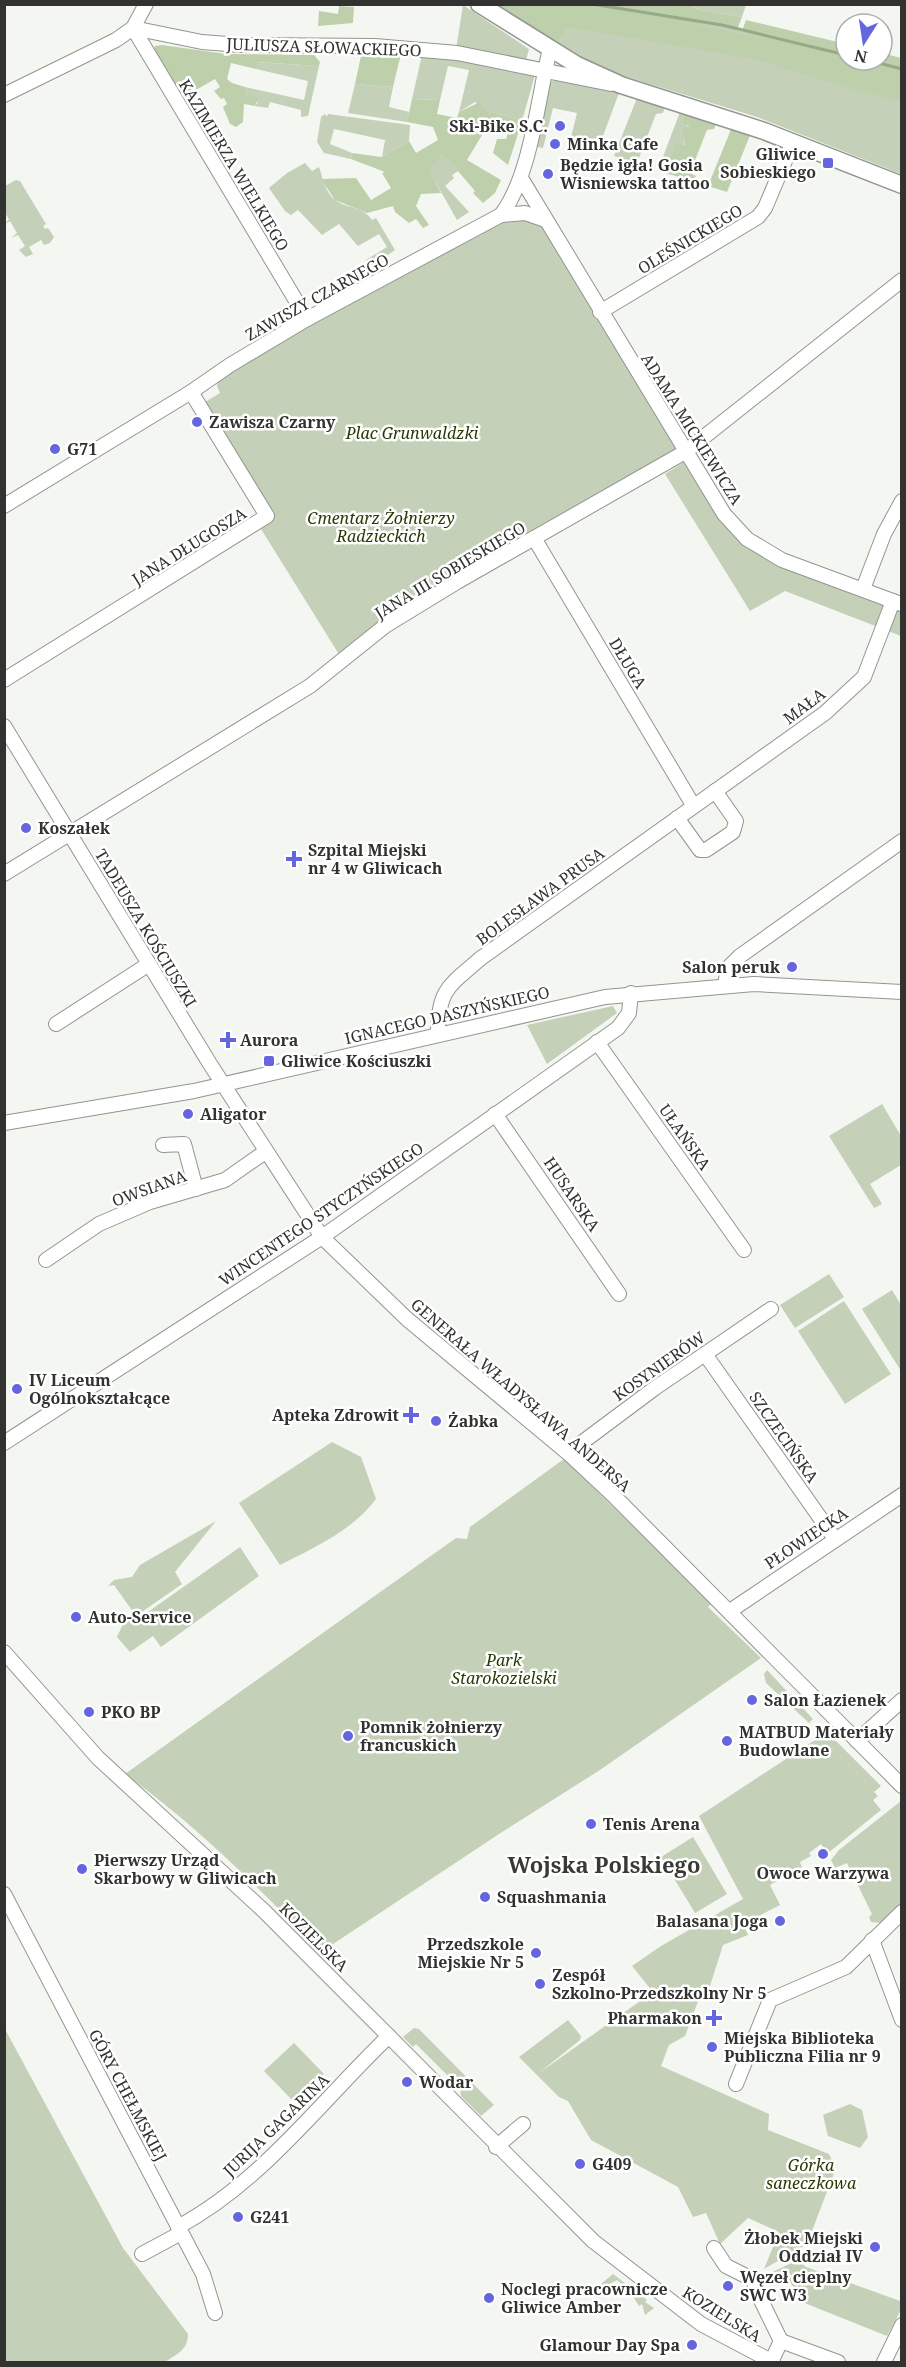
<svg xmlns="http://www.w3.org/2000/svg" width="906" height="2367" font-family="'Noto Serif',serif">
<style>
.green{fill:#c4d0b8}
.forest{fill:#bdcfab}
.lines{fill:none;stroke-linecap:round;stroke-linejoin:round}
.stream{stroke:#98a987;stroke-width:3}
.minor-casing{stroke:#92968f;stroke-width:16}
.major-casing{stroke:#92968f;stroke-width:19}
.minor{stroke:#fff;stroke-width:14}
.major{stroke:#fff;stroke-width:16}
.poi-dot{fill:#6566df;stroke:#fff;stroke-width:2}
.labels{text-anchor:middle;stroke-width:5;stroke-linejoin:round;paint-order:stroke}
.street-label{font-size:16px;fill:#323331;stroke:#fff}
.poi-label{font-size:16px;font-weight:bold;fill:#323331;stroke:#fff;text-anchor:start}
.park-label{font-size:16px;font-style:italic;fill:#263a02;stroke:#fff}
.district-label{font-size:22px;font-weight:bold;fill:#373a35;stroke:#fff}
</style>
<rect width="100%" height="100%" fill="#f4f7f1"/>
<g class="green">
<polygon points="463,5 529,49 526,60 456,49"/>
<path d="M 565,5 C 619,12 675,17 728,28 C 787,41 843,59 901,71 L 901,174 L 757,117 L 601,69 L 554,44 Z"/>
<polygon points="691,5 746,5 742,17 699,10"/>
<polygon points="422,55 450,58 535,75 522,121 492,112 490,117 475,102 459,112 469,70 448,66 440,100 412,99"/>
<polygon points="256,62 319,66 308,116 301,117 301,110 270,102 268,108 255,106 258,102 247,95 245,87 304,100 308,81 256,69"/>
<polygon points="560,78 619,93 600,144 588,139 571,137 577,113 553,108 543,148 533,146 548,83"/>
<polygon points="355,84 393,87 389,107 409,112 407,122 348,113"/>
<polygon points="637,98 665,106 663,113 656,114 637,163 614,156"/>
<polygon points="680,112 685,114 688,129 681,131 685,141 676,161 676,170 666,170 666,173 658,170"/>
<polygon points="325,114 327,117 328,114 410,125 409,141 382,157 385,140 334,129 330,144 352,153 351,159 324,153 317,142 321,117"/>
<polygon points="442,155 461,169 452,175 454,178 445,186 469,212 457,220 428,169"/>
<path d="M 305,163 L 312,171 L 319,167 C 323,178 325,192 335,200 C 347,209 363,206 372,220 L 376,218 L 395,250 L 371,266 L 366,260 L 387,247 L 379,234 L 358,246 L 339,224 L 322,235 L 298,210 L 291,215 L 285,211 L 269,188 L 287,173 Z"/>
<polygon points="16,180 20,181 46,224 43,226 45,229 48,228 54,237 50,243 44,245 41,240 29,247 33,254 26,257 19,250 25,246 18,235 11,238 17,233 10,221 5,224 9,219 5,213 5,186"/>
<polygon points="522,219 543,226 677,450 340,656 261,529 273,519 205,402 220,393 217,386 219,377 310,324 505,221"/>
<polygon points="684,462 727,527 781,566 901,611 901,636 785,591 750,611 665,474"/>
<polygon points="613,1006 617,1013 547,1064 527,1025"/>
<polygon points="882,1104 901,1136 901,1165 870,1184 882,1204 874,1208 829,1136"/>
<polygon points="829,1274 844,1297 795,1328 780,1305"/>
<polygon points="892,1290 901,1305 901,1371 862,1309"/>
<polygon points="844,1301 891,1374 845,1404 798,1331"/>
<path d="M 332,1442 L 361,1457 L 376,1499 C 352,1531 315,1547 280,1565 L 239,1503 Z"/>
<path d="M 564,1459 L 712,1603 L 708,1607 L 761,1658 L 600,1770 L 502,1832 L 321,1952 C 259,1888 197,1826 125,1774 L 456,1538 L 467,1539 L 470,1527 Z"/>
<polygon points="216,1521 175,1572 182,1584 136,1616 114,1585 108,1586 114,1580 132,1577 140,1565"/>
<polygon points="240,1547 259,1576 161,1647 153,1636 130,1652 117,1637 127,1615 138,1619"/>
<polygon points="767,1670 813,1719 809,1723 766,1683 764,1674"/>
<polygon points="827,1732 881,1786 874,1792 878,1796 873,1800 881,1810 828,1853 821,1844 809,1853 811,1856 800,1862 802,1867 770,1885 780,1905 743,1924 748,1935 723,1945 710,1986 703,1988 685,2036 669,2045 661,2066 769,2114 768,2130 829,2154 836,2168 807,2244 764,2269 779,2232 748,2218 720,2244 706,2213 693,2217 678,2187 591,2140 568,2101 559,2097 519,2057 568,2020 581,2036 580,2040 539,2073 653,1992 632,1966 661,1946 743,1899 699,1816"/>
<polygon points="901,1801 901,1906 882,1923 871,1922 869,1917 872,1914 847,1863 835,1868 831,1860 839,1850"/>
<polygon points="693,1837 727,1894 695,1913 661,1857"/>
<polygon points="414,2028 419,2029 494,2105 481,2116 461,2096 460,2088 416,2044 413,2047 403,2037"/>
<path d="M 5,2029 L 123,2248 L 188,2334 C 188,2350 177,2354 165,2362 L 5,2362 Z"/>
<polygon points="294,2043 324,2074 294,2102 264,2071"/>
<polygon points="850,2104 862,2110 868,2137 860,2148 828,2136 823,2115"/>
<polygon points="798,2260 806,2267 900,2301 901,2310 887,2336 802,2302 784,2272 768,2281 768,2274"/>
<polygon points="613,2274 647,2300 645,2302 654,2308 645,2315 642,2304 639,2306 630,2292 617,2280 602,2288 601,2284"/>
</g>
<g class="forest">
<polygon points="493,4 691,5 699,10 742,17 737,30 664,19 784,42 742,31 746,20 846,44 846,60 882,60 882,53 901,58 901,101 840,86 759,60 568,27 554,44"/>
<polygon points="339,6 354,7 353,23 318,26 319,11 338,14"/>
<polygon points="162,45 226,54 314,55 320,62 319,66 257,62 256,69 231,63 227,79 232,83 245,87 247,95 258,99 255,106 244,104 243,122 236,127 230,124 223,107 227,104 224,98 221,99 214,91 220,87 215,79 182,98 153,51 155,46"/>
<polygon points="362,51 401,54 393,87 355,84"/>
<polygon points="412,99 440,100 437,114 457,118 459,112 480,102 490,116 492,112 522,121 508,165 493,153 497,139 506,139 510,127 495,122 494,126 488,125 467,160 501,180 495,193 483,203 473,193 475,191 457,170 460,169 442,155 429,170 441,193 421,194 416,206 429,225 423,228 416,219 409,223 395,212 393,206 367,213 335,200 321,179 356,178 371,200 391,188 382,173 385,172 351,159 352,153 382,157 409,141 416,153 438,140 433,127 407,122"/>
<polygon points="685,114 716,124 714,129 707,130 690,173 696,176 694,182 666,173 666,169 676,170 676,161 671,160 676,144 684,145 685,141 681,131 689,126 683,122"/>
<polygon points="732,127 751,133 727,192 708,186"/>
</g>
<g class="lines">
<g class="stream">
<polyline points="592,4 722,25 846,55"/>
<polyline points="867,60 902,69"/>
</g>
<defs>
<g id="minor">
<polyline points="133,28 202,42 240,45 375,46 457,53 611,84"/>
<polyline points="133,28 307,319"/>
<polyline points="4,95 116,40 133,28 146,4"/>
<polyline points="521,178 724,514 747,539 782,560 901,604"/>
<polyline points="501,215 525,213 545,220"/>
<polyline points="600,312 758,217 765,208 793,142"/>
<path d="M 4,506 L 191,392 L 230,365 L 307,319 L 501,215 C 531,176 538,97 550,49"/>
<polyline points="534,538 693,805"/>
<polyline points="863,589 884,534 902,501"/>
<polyline points="4,680 267,516 191,392"/>
<polyline points="4,726 210,1064 322,1237 407,1319 568,1453 616,1498 902,1786"/>
<polyline points="677,818 700,850 706,850 733,832 736,821 715,791"/>
<polyline points="4,874 310,686 385,626 457,582 685,452 902,280"/>
<polyline points="725,985 728,968 740,956 902,841"/>
<polyline points="56,1024 149,964"/>
<path d="M 438,1034 C 438,989 449,986 481,958 L 825,713 L 864,677 L 893,601"/>
<polyline points="597,1042 744,1250"/>
<polyline points="495,1114 619,1294"/>
<polyline points="4,1123 194,1091 605,997 754,984 902,992"/>
<polyline points="163,1145 184,1144 196,1189"/>
<polyline points="46,1260 99,1224 150,1202 225,1180 265,1152"/>
<polyline points="705,1354 835,1539"/>
<polyline points="4,1443 322,1237 618,1028 629,1013 631,993"/>
<polyline points="568,1453 655,1388 771,1309"/>
<polyline points="730,1611 902,1495"/>
<polyline points="4,1652 98,1758 264,1911 593,2241 701,2324 773,2362"/>
<polyline points="857,1741 902,1700"/>
<polyline points="4,1894 203,2274 215,2313"/>
<polyline points="872,1940 902,2020"/>
<polyline points="736,2084 770,2000 846,1967 902,1912"/>
<polyline points="496,2147 523,2124"/>
<path d="M 178,2227 C 263,2181 320,2102 389,2036"/>
<polyline points="714,2248 726,2266 754,2280 755,2288 781,2341 771,2362"/>
<polyline points="142,2254 181,2233"/>
<polyline points="781,2341 838,2362"/>
<polyline points="884,2362 902,2325"/>
</g>
<polyline id="major" points="479,4 577,65 621,85 764,131 902,185"/>
</defs>
<use href="#minor" class="minor-casing"/>
<use href="#major" class="major-casing"/>
<use href="#minor" class="minor"/>
<use href="#major" class="major"/>
</g>
<g class="poi-dot">
<circle cx="560" cy="126" r="6"/>
<circle cx="555" cy="144" r="6"/>
<rect x="822" y="157" width="12" height="12" rx="3"/>
<circle cx="548" cy="174" r="6"/>
<circle cx="197" cy="422" r="6"/>
<circle cx="55" cy="449" r="6"/>
<circle cx="26" cy="828" r="6"/>
<path d="M291 850h6v6h6v6h-6v6h-6v-6h-6v-6h6z"/>
<circle cx="792" cy="967" r="6"/>
<path d="M225 1031h6v6h6v6h-6v6h-6v-6h-6v-6h6z"/>
<rect x="263" y="1055" width="12" height="12" rx="3"/>
<circle cx="188" cy="1114" r="6"/>
<circle cx="17" cy="1389" r="6"/>
<path d="M408 1406h6v6h6v6h-6v6h-6v-6h-6v-6h6z"/>
<circle cx="436" cy="1421" r="6"/>
<circle cx="76" cy="1617" r="6"/>
<circle cx="752" cy="1700" r="6"/>
<circle cx="89" cy="1712" r="6"/>
<circle cx="348" cy="1736" r="6"/>
<circle cx="727" cy="1741" r="6"/>
<circle cx="591" cy="1824" r="6"/>
<circle cx="823" cy="1854" r="6"/>
<circle cx="82" cy="1869" r="6"/>
<circle cx="485" cy="1897" r="6"/>
<circle cx="780" cy="1921" r="6"/>
<circle cx="536" cy="1953" r="6"/>
<circle cx="540" cy="1984" r="6"/>
<path d="M711 2009h6v6h6v6h-6v6h-6v-6h-6v-6h6z"/>
<circle cx="712" cy="2047" r="6"/>
<circle cx="407" cy="2082" r="6"/>
<circle cx="580" cy="2164" r="6"/>
<circle cx="238" cy="2217" r="6"/>
<circle cx="875" cy="2247" r="6"/>
<circle cx="728" cy="2286" r="6"/>
<circle cx="489" cy="2298" r="6"/>
<circle cx="692" cy="2345" r="6"/>
</g>
<g class="labels">
<g class="street-label">
<text transform="translate(324 47) rotate(2)" y="6">JULIUSZA SŁOWACKIEGO</text>
<text transform="translate(234 165) rotate(59)" y="6">KAZIMIERZA WIELKIEGO</text>
<text transform="translate(690 239) rotate(-31)" y="6">OLEŚNICKIEGO</text>
<text transform="translate(317 297) rotate(-29)" y="6">ZAWISZY CZARNEGO</text>
<text transform="translate(692 429) rotate(58)" y="6">ADAMA MICKIEWICZA</text>
<text transform="translate(189 546) rotate(-32)" y="6">JANA DŁUGOSZA</text>
<text transform="translate(450 570) rotate(-31)" y="6">JANA III SOBIESKIEGO</text>
<text transform="translate(628 663) rotate(59)" y="6">DŁUGA</text>
<text transform="translate(804 706) rotate(-37)" y="6">MAŁA</text>
<text transform="translate(540 896) rotate(-36)" y="6">BOLESŁAWA PRUSA</text>
<text transform="translate(146 928) rotate(59)" y="6">TADEUSZA KOŚCIUSZKI</text>
<text transform="translate(447 1015) rotate(-13)" y="6">IGNACEGO DASZYŃSKIEGO</text>
<text transform="translate(685 1137) rotate(55)" y="6">UŁAŃSKA</text>
<text transform="translate(149 1188) rotate(-20)" y="6">OWSIANA</text>
<text transform="translate(572 1194) rotate(56)" y="6">HUSARSKA</text>
<text transform="translate(321 1214) rotate(-34)" y="6">WINCENTEGO STYCZYŃSKIEGO</text>
<text transform="translate(659 1366) rotate(-35)" y="6">KOSYNIERÓW</text>
<text transform="translate(521 1395) rotate(41)" y="6">GENERAŁA WŁADYSŁAWA ANDERSA</text>
<text transform="translate(784 1437) rotate(55)" y="6">SZCZECIŃSKA</text>
<text transform="translate(806 1538) rotate(-34)" y="6">PŁOWIECKA</text>
<text transform="translate(314 1937) rotate(45)" y="6">KOZIELSKA</text>
<text transform="translate(128 2095) rotate(62)" y="6">GÓRY CHEŁMSKIEJ</text>
<text transform="translate(276 2125) rotate(-44)" y="6">JURIJA GAGARINA</text>
<text transform="translate(722 2314) rotate(32)" y="6">KOZIELSKA</text>
</g>
<g class="poi-label">
<text x="548" y="132" text-anchor="end">Ski-Bike S.C.</text>
<text x="567" y="150">Minka Cafe</text>
<text x="816" y="160" text-anchor="end">Gliwice<tspan x="816" dy="18">Sobieskiego</tspan></text>
<text x="560" y="171">Będzie igła! Gosia<tspan x="560" dy="18">Wisniewska tattoo</tspan></text>
<text x="209" y="428">Zawisza Czarny</text>
<text x="67" y="455">G71</text>
<text x="38" y="834">Koszałek</text>
<text x="308" y="856">Szpital Miejski<tspan x="308" dy="18">nr 4 w Gliwicach</tspan></text>
<text x="780" y="973" text-anchor="end">Salon peruk</text>
<text x="240" y="1046">Aurora</text>
<text x="281" y="1067">Gliwice Kościuszki</text>
<text x="200" y="1120">Aligator</text>
<text x="29" y="1386">IV Liceum<tspan x="29" dy="18">Ogólnokształcące</tspan></text>
<text x="399" y="1421" text-anchor="end">Apteka Zdrowit</text>
<text x="448" y="1427">Żabka</text>
<text x="88" y="1623">Auto-Service</text>
<text x="764" y="1706">Salon Łazienek</text>
<text x="101" y="1718">PKO BP</text>
<text x="360" y="1733">Pomnik żołnierzy<tspan x="360" dy="18">francuskich</tspan></text>
<text x="739" y="1738">MATBUD Materiały<tspan x="739" dy="18">Budowlane</tspan></text>
<text x="603" y="1830">Tenis Arena</text>
<text x="94" y="1866">Pierwszy Urząd<tspan x="94" dy="18">Skarbowy w Gliwicach</tspan></text>
<text x="823" y="1879" text-anchor="middle">Owoce Warzywa</text>
<text x="497" y="1903">Squashmania</text>
<text x="768" y="1927" text-anchor="end">Balasana Joga</text>
<text x="524" y="1950" text-anchor="end">Przedszkole<tspan x="524" dy="18">Miejskie Nr 5</tspan></text>
<text x="552" y="1981">Zespół<tspan x="552" dy="18">Szkolno-Przedszkolny Nr 5</tspan></text>
<text x="702" y="2024" text-anchor="end">Pharmakon</text>
<text x="724" y="2044">Miejska Biblioteka<tspan x="724" dy="18">Publiczna Filia nr 9</tspan></text>
<text x="419" y="2088">Wodar</text>
<text x="592" y="2170">G409</text>
<text x="250" y="2223">G241</text>
<text x="863" y="2244" text-anchor="end">Żłobek Miejski<tspan x="863" dy="18">Oddział IV</tspan></text>
<text x="740" y="2283">Węzeł cieplny<tspan x="740" dy="18">SWC W3</tspan></text>
<text x="501" y="2295">Noclegi pracownicze<tspan x="501" dy="18">Gliwice Amber</tspan></text>
<text x="680" y="2351" text-anchor="end">Glamour Day Spa</text>
</g>
<g class="park-label">
<text x="412" y="439">Plac Grunwaldzki</text>
<text x="381" y="524">Cmentarz Żołnierzy<tspan x="381" dy="18">Radzieckich</tspan></text>
<text x="504" y="1666">Park<tspan x="504" dy="18">Starokozielski</tspan></text>
<text x="811" y="2171">Górka<tspan x="811" dy="18">saneczkowa</tspan></text>
</g>
<g class="district-label">
<text x="604" y="1873">Wojska Polskiego</text>
</g>
</g>
<rect width="906" height="2367" fill="none" stroke="#323331" stroke-width="12"/>
<g transform="translate(864 42) rotate(192)"><circle r="28" fill="#ffffff" stroke="#adadad" stroke-width="1.5"/>
<path d="M0-4.5L10 22L0 15L-10 22Z" fill="#6566df"/>
<text y="-9" font-size="16" font-weight="bold" text-anchor="middle" fill="#323331">N</text>
</g>
</svg>
